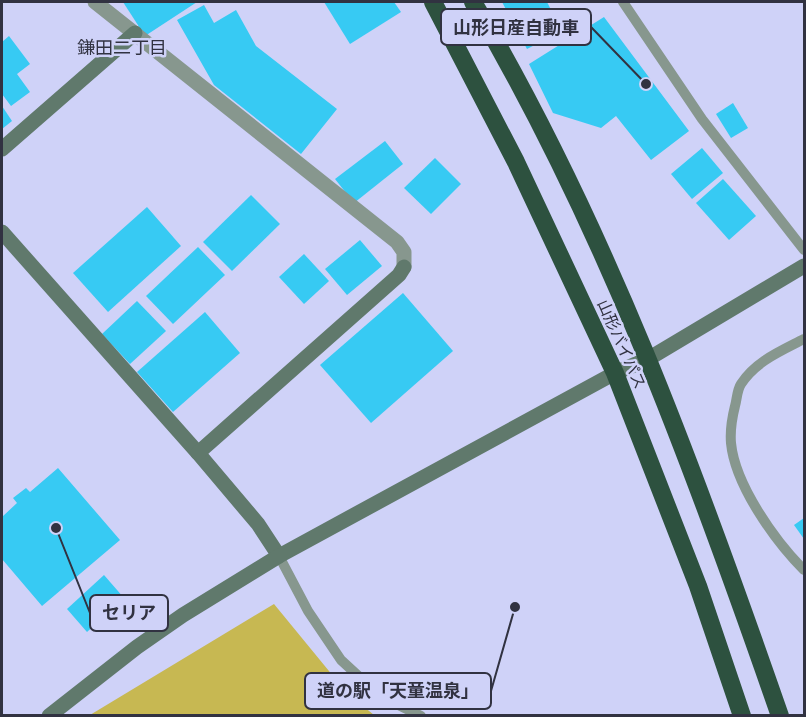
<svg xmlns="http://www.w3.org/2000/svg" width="806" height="717" font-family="Lato,'Noto Sans JP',sans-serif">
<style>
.green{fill:#c7b852}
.building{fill:#37caf3}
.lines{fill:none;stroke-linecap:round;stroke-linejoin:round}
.lane{stroke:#87978e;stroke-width:10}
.street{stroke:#87978e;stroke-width:15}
.secondary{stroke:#60796c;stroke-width:15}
.highway{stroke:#2d513f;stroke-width:18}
.labels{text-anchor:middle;stroke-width:5;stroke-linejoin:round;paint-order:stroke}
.street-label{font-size:16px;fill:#313241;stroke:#cfd2f8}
.neighbourhood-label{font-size:18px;fill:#313241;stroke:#cfd2f8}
.leader{fill:none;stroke:#313241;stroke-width:2}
.callout-dot{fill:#313241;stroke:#cfd2f8;stroke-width:2}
.callout{fill:#cfd2f8;stroke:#313241;stroke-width:2}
.callout-label{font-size:18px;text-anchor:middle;font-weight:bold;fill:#313241}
</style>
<rect width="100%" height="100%" fill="#cfd2f8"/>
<polygon class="green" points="274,604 347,693 374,715 90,715"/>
<g class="building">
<polygon points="123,2 197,2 145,36"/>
<polygon points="324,2 394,2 401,12 350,44"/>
<polygon points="502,2 547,2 562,31 527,49"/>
<polygon points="204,5 214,23 236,10 256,46 337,109 301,154 214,85 177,20"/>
<polygon points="604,17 689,131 651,160 616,116 601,128 553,113 529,64"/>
<polygon points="9,36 30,64 17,74 30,92 11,106 2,94 2,42"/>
<polygon points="733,103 748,128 731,138 716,114"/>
<polygon points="2,106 12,121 2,129"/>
<polygon points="385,141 403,164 354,203 335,179"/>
<polygon points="702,148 723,173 692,199 671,174"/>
<polygon points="435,158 461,184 431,214 404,188"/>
<polygon points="723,179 756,216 729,240 696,203"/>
<polygon points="251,195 280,224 232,271 203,242"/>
<polygon points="147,207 181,246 108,312 73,273"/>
<polygon points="360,240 382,266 347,295 325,269"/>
<polygon points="198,247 225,275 173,324 146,296"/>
<polygon points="304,254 329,281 304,304 279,277"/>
<polygon points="403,293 453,351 371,423 320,365"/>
<polygon points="137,301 166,331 130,364 102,334"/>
<polygon points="205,312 240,353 173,412 137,372"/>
<polygon points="58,468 120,540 42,606 2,559 2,517 17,503 13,498 26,488 30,492"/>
<polygon points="804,518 804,539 794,525"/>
<polygon points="104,575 124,598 87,632 67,609"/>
</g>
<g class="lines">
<g class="lane">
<polyline points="623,2 702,119 804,250"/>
<path d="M 804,339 C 781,351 756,361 741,384 C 737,390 737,399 735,406 C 732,418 730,431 731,443 C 735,485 775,541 804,570"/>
<polyline points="279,556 308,611 341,660 380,696 421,716"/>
</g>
<polyline class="street" points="95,2 397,242 404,252 404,267"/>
<g class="secondary">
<polyline points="2,149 135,33"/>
<polyline points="2,232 198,453 258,524 279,556"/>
<polyline points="198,453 399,275 404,267"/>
<polyline points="49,716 137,647 183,615 279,556 615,373 648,359 804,266"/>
</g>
<g class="highway">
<polyline points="433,2 516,162 615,373 698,586 742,716"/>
<path d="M 473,2 C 605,225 695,471 780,716"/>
</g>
</g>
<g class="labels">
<g class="street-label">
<text transform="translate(622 344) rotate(66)" y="6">山形バイパス</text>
</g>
<g class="neighbourhood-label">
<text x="122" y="54">鎌田二丁目</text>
</g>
</g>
<path class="leader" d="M646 84L591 27M56 528L90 613M515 607L491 691"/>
<g class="callout-dot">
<circle cx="646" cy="84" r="6"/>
<circle cx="56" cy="528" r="6"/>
<circle cx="515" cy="607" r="6"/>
</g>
<g class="callout">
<rect x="441" y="9" width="150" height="36" rx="6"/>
<rect x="90" y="595" width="78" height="36" rx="6"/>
<rect x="305" y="673" width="186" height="36" rx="6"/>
</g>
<g class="callout-label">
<text x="516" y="34">山形日産自動車</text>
<text x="129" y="619">セリア</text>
<text x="398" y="697">道の駅「天童温泉」</text>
</g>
<rect width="806" height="717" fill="none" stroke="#313241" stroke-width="6"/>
</svg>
